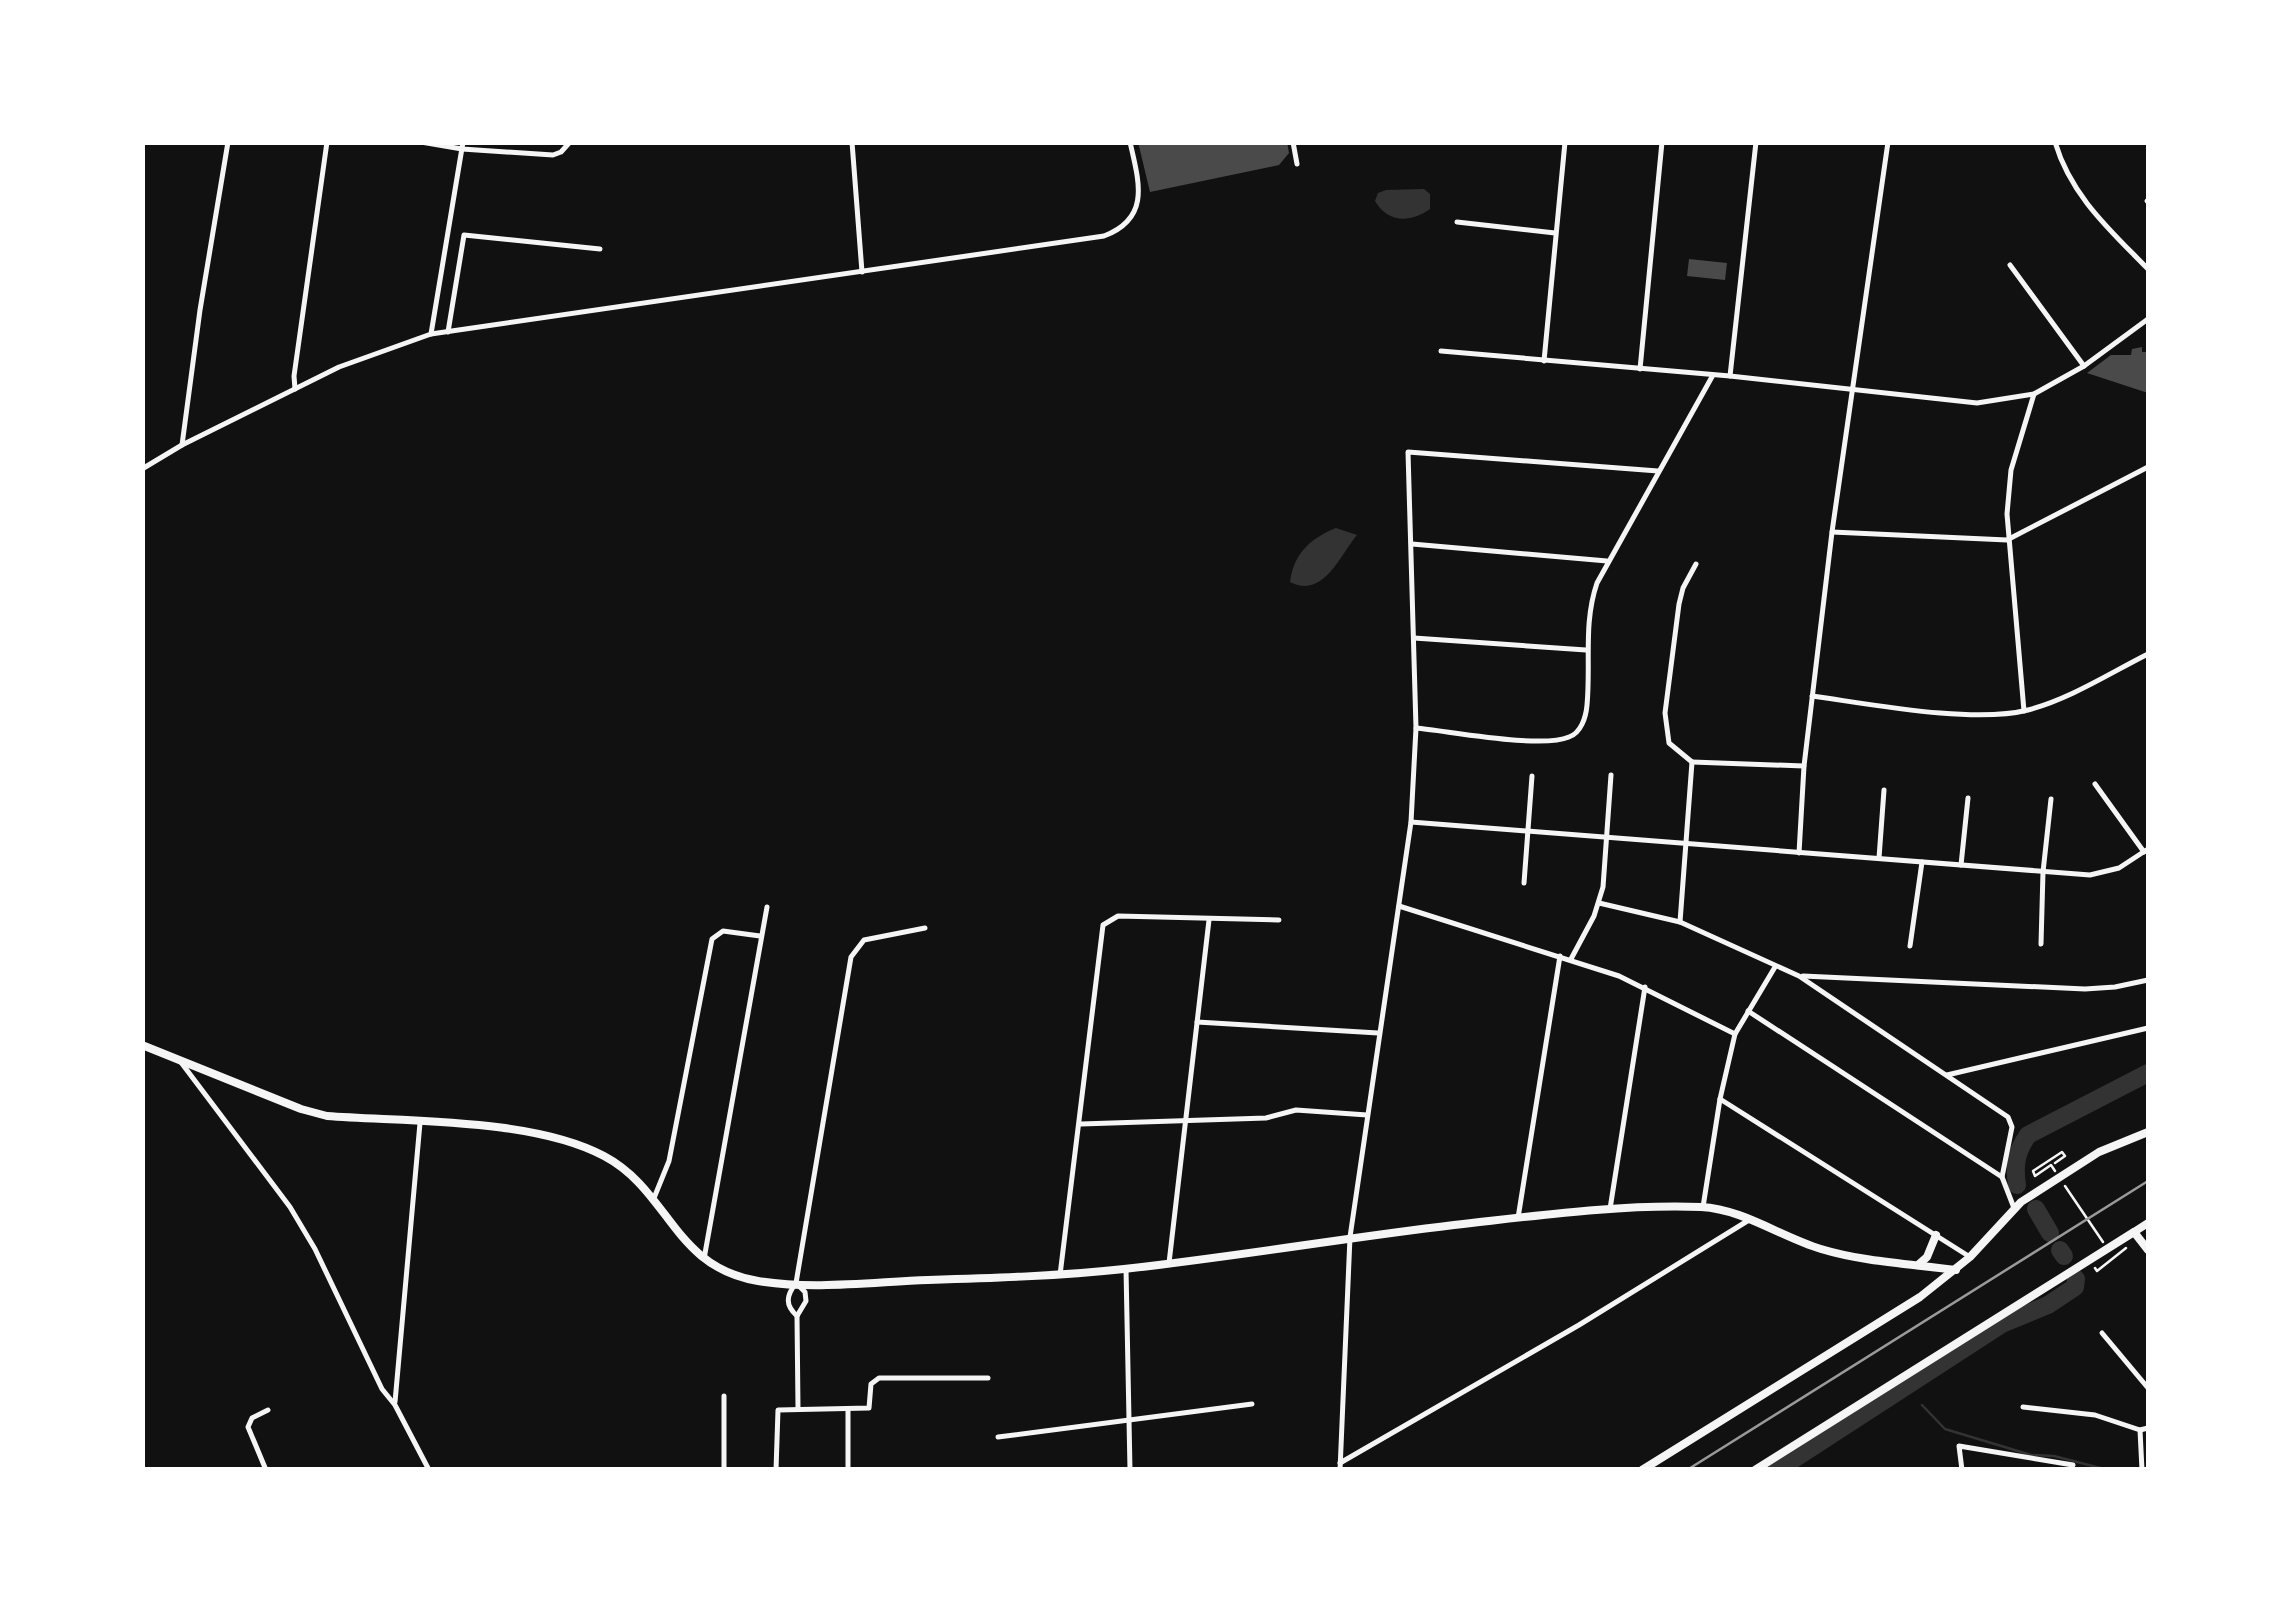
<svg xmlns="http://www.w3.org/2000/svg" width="2291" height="1612" font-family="'Noto Serif',serif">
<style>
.water{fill:#333}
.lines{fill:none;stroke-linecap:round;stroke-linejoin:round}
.stream{stroke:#333;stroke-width:2.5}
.river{stroke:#333;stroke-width:18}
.building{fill:#4a4a4a}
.path{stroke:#f5f5f5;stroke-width:2.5}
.minor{stroke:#f5f5f5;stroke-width:5}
.tertiary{stroke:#f5f5f5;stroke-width:8}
.secondary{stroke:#f5f5f5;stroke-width:8}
.rail{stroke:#9a9a9a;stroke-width:2.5}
</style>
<rect width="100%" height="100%" fill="#111"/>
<g class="water">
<path d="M 1424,189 L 1430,194 L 1430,209 C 1410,223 1388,223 1375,201 L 1378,193 L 1386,190 Z"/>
<path d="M 1336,528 L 1357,535 C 1339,557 1323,599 1290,582 C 1294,554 1309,539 1336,528 Z"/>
</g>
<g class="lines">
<polyline class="stream" points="1922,1405 1945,1429 2031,1455 2054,1456 2108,1470"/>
<g class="river">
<path d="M 2017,1185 C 2014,1165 2016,1152 2028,1135 L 2148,1073"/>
<polyline points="2036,1209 2050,1233"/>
<polyline points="2060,1250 2064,1256"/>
<polyline points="1777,1470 2002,1324 2048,1305 2075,1287 2076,1279"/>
</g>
</g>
<g class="building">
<polygon points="1138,142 1287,142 1289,153 1279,165 1150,192"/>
<polygon points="1689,259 1727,263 1725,280 1687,276"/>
<polygon points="2142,347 2142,352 2148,352 2148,393 2087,373 2111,355 2131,355 2132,349"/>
</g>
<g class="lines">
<g class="path">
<polyline points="2055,1163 2065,1156 2062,1152 2033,1171 2035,1176 2051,1165 2055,1171"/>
<polyline points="2065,1186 2103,1242"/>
<polyline points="2095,1268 2097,1271 2126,1248"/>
</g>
<g class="minor">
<polyline points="421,142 462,149 553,155 561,152 570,142"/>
<polyline points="852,142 862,272"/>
<polyline points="1293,142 1297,164"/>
<path d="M 2055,142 C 2071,196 2110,230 2148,269"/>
<polyline points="2147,201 2148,200"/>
<polyline points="1457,222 1555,233"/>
<polyline points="2010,265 2084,366"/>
<polyline points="448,332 464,235 600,249"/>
<polyline points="431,334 463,142"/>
<polyline points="1441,351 1730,376 1977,403 2034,394 2084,366 2148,319"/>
<polyline points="1544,361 1565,142"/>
<polyline points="1640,369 1662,142"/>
<polyline points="1730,376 1756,142"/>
<polyline points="295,389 294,376 327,142"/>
<polyline points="182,445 200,310 228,142"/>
<path d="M 142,469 L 182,445 L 339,367 L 431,334 L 1104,236 C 1151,218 1139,182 1130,142"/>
<polyline points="1832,532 2007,540 2148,467"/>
<polyline points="1412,544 1607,561"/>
<polyline points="1414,638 1586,650"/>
<path d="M 1812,696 C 1870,704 1973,724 2028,710 C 2070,699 2110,673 2148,654"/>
<polyline points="2024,711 2007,514 2011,470 2034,394"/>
<path d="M 1416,728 C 1449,731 1541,749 1569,737 C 1581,733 1586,717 1587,705 C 1591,663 1583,624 1597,583 L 1713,375"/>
<polyline points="1692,762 1669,743 1665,713 1679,604 1683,588 1696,564"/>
<polyline points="1692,762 1804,766"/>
<polyline points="2095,784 2144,852"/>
<polyline points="1411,822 2090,875 2119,868 2148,849"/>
<polyline points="1799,853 1804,766 1832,532 1888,142"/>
<polyline points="1879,858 1884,790"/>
<polyline points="1961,865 1968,798"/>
<polyline points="1524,883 1532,776"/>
<polyline points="1599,903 1680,922 1799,976 2008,1117 2012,1127 2002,1177 2014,1208"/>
<polyline points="1399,906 1619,976 1735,1034"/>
<polyline points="1680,922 1692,762"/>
<polyline points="2041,944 2043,872 2051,799"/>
<polyline points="1910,946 1922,862"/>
<polyline points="1571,959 1594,916 1603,887 1611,775"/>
<polyline points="1803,976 2085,989 2115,987 2148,980"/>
<polyline points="1748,1011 2002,1177"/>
<polyline points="1197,1022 1378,1033"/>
<polyline points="180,1061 290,1207 315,1249 382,1389 395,1405 429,1470"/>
<polyline points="1947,1075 2148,1028"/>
<polyline points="1720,1099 1970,1257"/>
<polyline points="1081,1124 1266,1118 1296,1110 1367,1115"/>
<polyline points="654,1198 669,1161 712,939 723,931 760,936"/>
<polyline points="1703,1207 1720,1099 1735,1034 1775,967"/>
<polyline points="1610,1209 1645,987"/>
<polyline points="1518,1218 1560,956"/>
<polyline points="704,1259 767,907"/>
<polyline points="1169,1263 1209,920"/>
<polyline points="1126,1269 1130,1470"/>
<polyline points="1060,1275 1103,925 1118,916 1279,920"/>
<path d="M 797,1316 C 785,1305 786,1296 796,1283 L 851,957 L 864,940 L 925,928"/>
<polyline points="2102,1333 2148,1388"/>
<polyline points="395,1402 420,1123"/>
<polyline points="2023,1407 2095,1415 2140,1430 2148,1428"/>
<polyline points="798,1408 797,1316 806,1301 805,1292 798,1285"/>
<polyline points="848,1409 848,1470"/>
<polyline points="2140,1430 2142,1470"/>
<polyline points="998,1437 1252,1404"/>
<polyline points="1340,1463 1579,1325 1749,1220"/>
<polyline points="266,1470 248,1427 252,1418 268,1410"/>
<polyline points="724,1470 724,1396"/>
<polyline points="776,1470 778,1410 869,1408 871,1384 879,1378 988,1378"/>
<polyline points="1340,1470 1350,1237 1411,822 1416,728 1408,452 1658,471"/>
<polyline points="1962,1470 1959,1446 2073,1465"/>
</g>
<g class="tertiary">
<path d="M 142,1045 L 301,1109 L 327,1116 C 408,1122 533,1118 604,1156 C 670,1191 673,1267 758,1281 C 813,1290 873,1282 928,1280 C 994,1278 1059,1276 1124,1269 C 1234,1257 1344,1238 1454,1225 C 1535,1216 1619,1204 1701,1207 C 1743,1209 1781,1237 1821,1249 C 1864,1262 1911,1264 1956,1270"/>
<polyline points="1918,1265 1927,1257 1936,1235"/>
<polyline points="1755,1470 2134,1232"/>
</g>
<g class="secondary">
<polyline points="2148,1223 2134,1232 2148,1250"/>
<polyline points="1642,1470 1920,1297 1970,1257 2021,1202 2099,1152 2148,1132"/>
</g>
<polyline class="rail" points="1687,1470 2148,1181"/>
</g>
<rect width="2291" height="1612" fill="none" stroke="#ffffff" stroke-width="290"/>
</svg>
